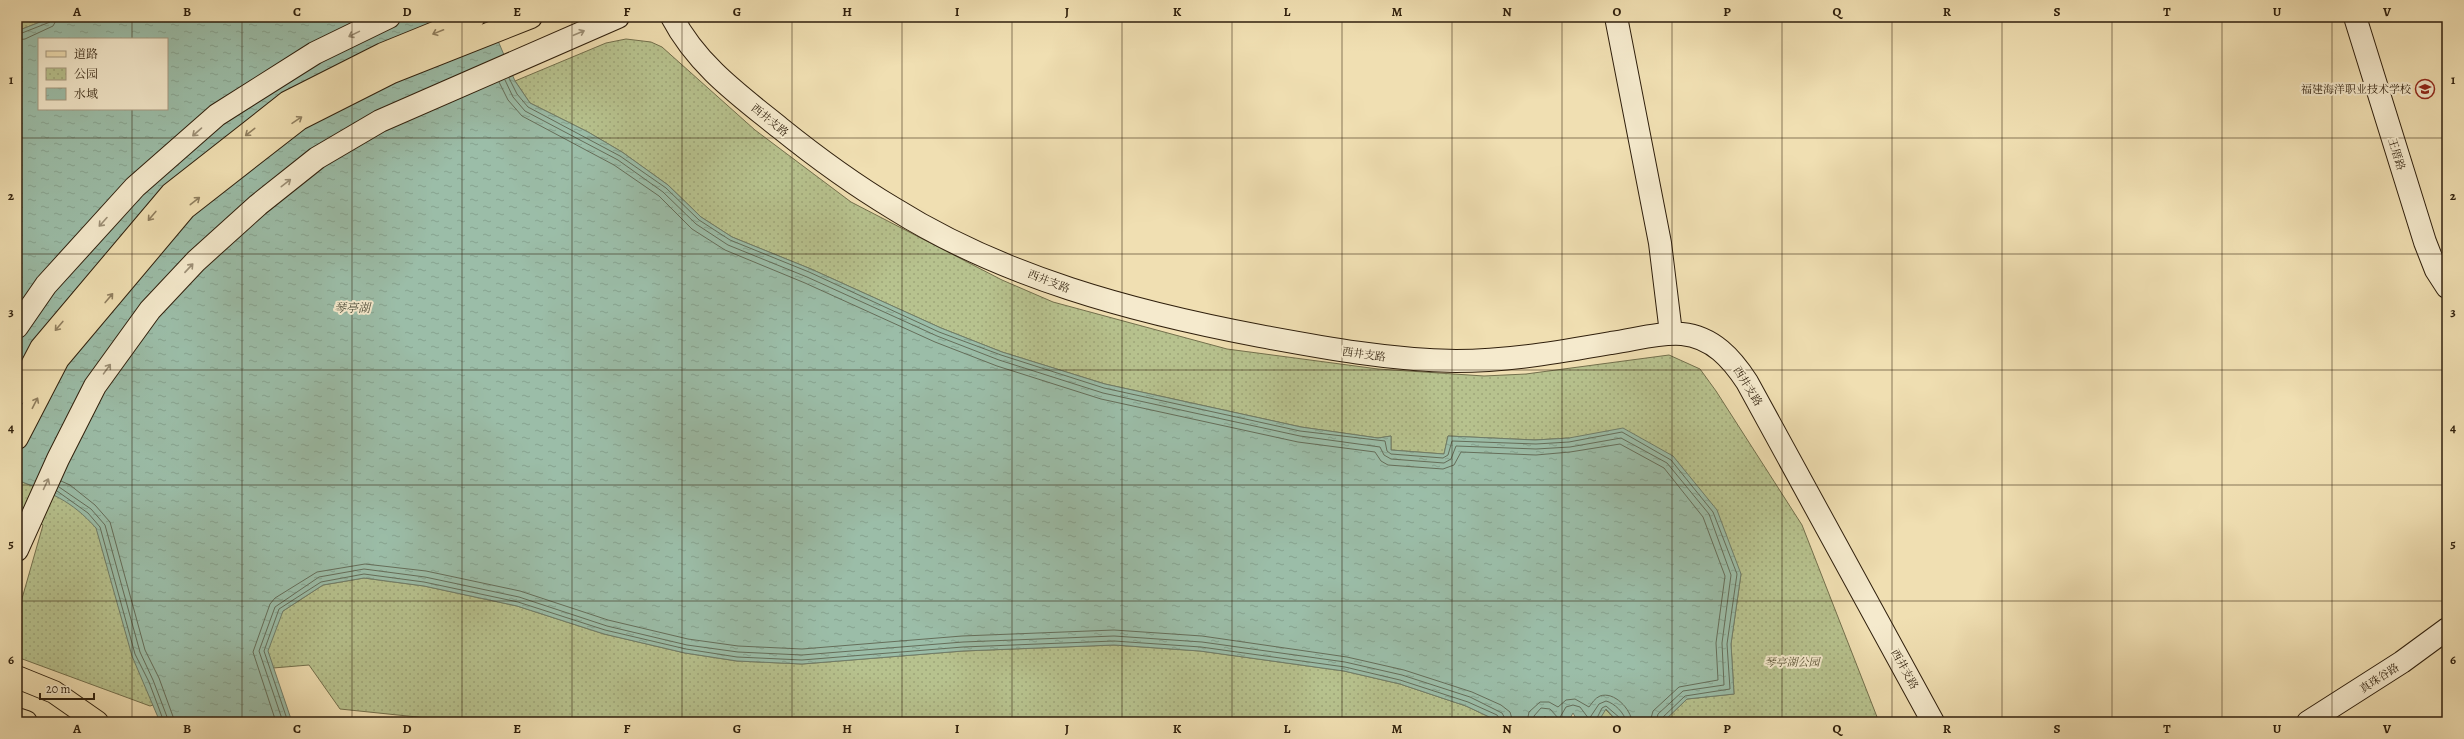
<svg xmlns="http://www.w3.org/2000/svg" width="2464" height="739" font-family="Alegreya,'Noto Serif SC',serif">
<style>
.park{fill:url(#park-dots);stroke:#73704d}
.water{fill:url(#water-ripples);stroke:#707e6a;fill-rule:evenodd}
.lines{fill:none;stroke-linecap:round;stroke-linejoin:round}
.shore{stroke:#656e5a;stroke-width:1}
.secondary-casing{stroke:#2f1f0c;stroke-width:24}
.primary-casing{stroke:#2f1f0c;stroke-width:24}
.highway-casing{stroke:#2f1f0c;stroke-width:24}
.secondary{stroke:#f5eacd;stroke-width:22}
.primary{stroke:#f0dfb2;stroke-width:22}
.highway{stroke:#f0dfb2;stroke-width:22}
.oneway{stroke:#907f5f}
.oneway2{stroke:#9c8f76}
.grid{fill:none;stroke:#2f1f0c;stroke-width:1;stroke-opacity:0.55}
.labels{text-anchor:middle;stroke-width:4;stroke-linejoin:round;paint-order:stroke}
.poi-label{font-size:11px;fill:#2f1f0c;stroke:#f5eacd;text-anchor:end}
.street-label{font-size:11px;fill:#2f1f0c;stroke:#f5eacd}
.park-label{font-size:11px;font-style:italic;fill:#585033;stroke:#f5eacd}
.water-label{font-size:12px;font-style:italic;fill:#4f4e3b;stroke:#f5eacd}
.neatline{fill:none;stroke:#2f1f0c;stroke-width:1.5}
.grid-label{font-size:13px;text-anchor:middle;font-weight:bold;fill:#2f1f0c}
</style>
<defs>
<pattern id="park-dots" width="8" height="8" patternUnits="userSpaceOnUse"><rect width="8" height="8" fill="#b7c28e"/><path d="M2 2h.1M6 6h.1" fill="none" stroke="#9ea679" stroke-width="1.8" stroke-linecap="round"/></pattern>
<pattern id="water-ripples" width="26" height="14" patternUnits="userSpaceOnUse"><rect width="26" height="14" fill="#9bbda8"/><path d="M2 4q2-2 4 0t4 0M15 11q2-2 4 0t4 0" fill="none" stroke="#86a28f"/></pattern>
</defs>
<rect width="100%" height="100%" fill="#f0dfb2"/>
<filter id="stains"><feTurbulence type="fractalNoise" baseFrequency=".005" numOctaves="4"/><feColorMatrix values="0 0 0 0 .2 0 0 0 0 .09 0 0 0 0 .02 0 0 0 .5 -.17"/></filter>
<radialGradient id="worn" r=".72"><stop offset=".6" stop-color="#630" stop-opacity="0"/><stop offset="1" stop-color="#630" stop-opacity=".3"/></radialGradient>
<g class="park">
<polygon points="17,17 53,17 17,31"/>
<polygon points="626,39 651,42 662,47 755,130 851,202 1002,280 1053,302 1227,349 1378,369 1484,376 1526,374 1669,355 1700,369 1716,391 1802,525 1879,722 1663,722 1687,699 1734,694 1731,644 1741,574 1569,438 1535,440 1448,436 1444,454 1391,450 1391,436 1378,438 1301,427 1105,384 1002,352 941,328 811,269 732,237 701,217 668,185 622,152 588,132 530,103 515,81 606,43"/>
<path d="M 17,480 C 45,491 78,501 96,527 C 102,536 103,552 106,563 L 283,611 L 323,585 L 364,578 L 424,586 L 517,606 L 604,634 L 685,653 L 737,661 L 802,664 L 963,651 L 1114,645 L 1200,651 L 1344,671 L 1400,684 L 1466,706 L 1500,722 L 465,722 L 340,709 L 309,665 L 273,668 L 150,706 L 17,657 L 17,616 L 43,525 L 17,512 Z"/>
<polygon points="1605,709 1618,722 1598,722"/>
</g>
<path class="water" d="M 53,17 L 488,17 L 515,81 L 530,103 L 588,132 L 622,152 L 668,185 L 701,217 L 732,237 L 811,269 L 941,328 L 1002,352 L 1105,384 L 1301,427 L 1378,438 L 1391,436 L 1391,450 L 1444,454 L 1448,436 L 1535,440 L 1569,438 L 1623,428 L 1673,456 L 1717,510 L 1741,574 L 1731,644 L 1734,694 L 1687,699 L 1663,722 L 1618,722 L 1606,709 L 1598,722 L 1578,722 L 1573,713 L 1568,722 L 1549,722 L 1545,716 L 1541,722 L 1500,722 L 1466,706 L 1400,684 L 1344,671 L 1200,651 L 1114,645 L 963,651 L 802,664 L 737,661 L 685,653 L 604,634 L 517,606 L 424,586 L 364,578 L 323,585 L 283,611 L 268,651 L 292,722 L 160,722 L 132,656 L 96,528 C 71,500 51,493 17,480 L 17,31 ZM 39,39 L 167,39 L 167,109 L 39,109 Z"/>
<g class="lines">
<g class="shore">
<polyline points="17,35 50,22 53,17"/>
<polyline points="17,40 25,39 53,26 58,17"/>
<polyline points="509,78 517,94 528,107 620,156 666,188 699,220 730,240 809,272 939,332 1001,355 1104,388 1300,431 1385,441 1387,451 1391,454 1443,458 1448,455 1452,441 1536,444 1569,442 1622,432 1671,460 1713,512 1737,574 1727,644 1730,689 1685,696 1662,718 1661,722"/>
<polyline points="505,80 513,97 525,111 618,160 663,192 696,224 728,245 807,277 937,336 999,360 1103,393 1300,436 1380,447 1384,455 1391,459 1444,463 1451,459 1456,446 1536,449 1570,447 1621,438 1667,463 1709,514 1731,575 1722,643 1724,685 1683,691 1658,714 1656,722"/>
<polyline points="499,82 508,100 522,116 614,165 659,196 692,229 725,250 805,283 935,342 997,366 1101,399 1298,442 1375,452 1381,461 1388,465 1443,469 1454,465 1461,452 1536,455 1570,452 1620,444 1664,468 1703,517 1725,576 1716,643 1718,680 1679,687 1653,711 1650,722"/>
<polyline points="61,481 70,485 95,505 110,522 145,650 159,678 175,722"/>
<polyline points="59,487 91,509 105,525 140,652 153,680 169,722"/>
<polyline points="57,491 88,513 100,527 135,654 149,682 164,722"/>
<polyline points="276,722 253,652 270,604 275,598 317,572 365,564 426,571 520,591 608,620 688,639 738,646 802,649 962,636 1114,630 1202,636 1347,657 1404,670 1472,692 1501,705 1510,712 1513,722"/>
<polyline points="283,722 259,651 275,607 319,577 364,569 425,577 519,597 607,626 687,645 738,652 802,655 963,642 1114,636 1202,642 1345,662 1402,675 1470,697 1502,713 1507,722"/>
<polyline points="288,722 264,651 279,609 321,582 364,574 424,582 518,602 605,630 686,649 737,657 802,660 963,647 1114,641 1201,647 1345,667 1400,680 1468,702 1497,715 1502,722"/>
<path d="M 1527,722 L 1529,712 L 1540,702 L 1549,702 L 1558,707 L 1566,700 L 1575,699 L 1589,707 C 1592,703 1595,698 1600,696 C 1614,691 1631,709 1632,722"/>
<path d="M 1533,722 L 1534,716 L 1541,708 L 1550,709 L 1559,719 L 1566,707 L 1573,705 L 1580,707 L 1589,719 L 1599,704 L 1606,701 C 1614,703 1625,713 1626,722"/>
<polyline points="1595,722 1602,708 1606,706 1620,718 1621,722"/>
</g>
<defs>
<g id="secondary">
<path d="M 672,17 C 697,65 739,95 780,128 C 816,157 853,184 893,208 C 1003,277 1133,312 1260,336 C 1325,348 1390,360 1456,361 C 1508,361 1560,352 1611,343 C 1634,340 1659,332 1682,334 C 1713,337 1732,359 1747,382 L 1933,722"/>
<polyline points="1616,17 1660,243 1671,333"/>
<polyline points="2355,17 2425,242 2436,270 2447,287"/>
<polyline points="17,327 46,285 135,187 217,115 315,53 389,17"/>
<polyline points="17,550 58,459 95,386 150,310 196,261 258,205 317,158 380,121 618,17"/>
<polyline points="2308,722 2402,662 2447,629"/>
</g>
<g id="primary">
<polyline points="17,394 41,348 171,194 288,102 383,54 474,17"/>
<polyline points="17,438 58,359 185,208 299,119 392,72 531,17"/>
</g>
<g id="highway">
<polyline points="17,677 54,692 97,722"/>
<polyline points="17,719 26,722"/>
</g>
</defs>
<use href="#secondary" class="secondary-casing"/>
<use href="#primary" class="primary-casing"/>
<use href="#highway" class="highway-casing"/>
<use href="#secondary" class="secondary"/>
<use href="#primary" class="primary"/>
<use href="#highway" class="highway"/>
</g>
<defs><path id="oneway-shaft" d="M-6 0H5M1.5-3L5.5 0L1.5 3" fill="none" stroke-width="1.6" stroke-linecap="round" stroke-linejoin="round"/></defs>
<g class="oneway">
<use href="#oneway-shaft" transform="translate(438 32) rotate(158)"/>
<use href="#oneway-shaft" transform="translate(297 120) rotate(-34)"/>
<use href="#oneway-shaft" transform="translate(250 132) rotate(142)"/>
<use href="#oneway-shaft" transform="translate(195 201) rotate(-38)"/>
<use href="#oneway-shaft" transform="translate(152 216) rotate(130)"/>
<use href="#oneway-shaft" transform="translate(109 298) rotate(-50)"/>
<use href="#oneway-shaft" transform="translate(59 326) rotate(130)"/>
<use href="#oneway-shaft" transform="translate(35 403) rotate(-63)"/>
</g>
<g class="oneway2">
<use href="#oneway-shaft" transform="translate(579 33) rotate(-23)"/>
<use href="#oneway-shaft" transform="translate(354 34) rotate(154)"/>
<use href="#oneway-shaft" transform="translate(197 132) rotate(139)"/>
<use href="#oneway-shaft" transform="translate(286 183) rotate(-38)"/>
<use href="#oneway-shaft" transform="translate(103 222) rotate(132)"/>
<use href="#oneway-shaft" transform="translate(189 268) rotate(-47)"/>
<use href="#oneway-shaft" transform="translate(107 369) rotate(-54)"/>
<use href="#oneway-shaft" transform="translate(46 484) rotate(-65)"/>
</g>
<path class="grid" d="M 132,17 L 132,39M 242,17 L 242,722M 352,17 L 352,722M 462,17 L 462,722M 572,17 L 572,722M 682,17 L 682,722M 792,17 L 792,722M 902,17 L 902,722M 1012,17 L 1012,722M 1122,17 L 1122,722M 1232,17 L 1232,722M 1342,17 L 1342,722M 1452,17 L 1452,722M 1562,17 L 1562,722M 1672,17 L 1672,722M 1782,17 L 1782,722M 1892,17 L 1892,722M 2002,17 L 2002,722M 2112,17 L 2112,722M 2222,17 L 2222,722M 2332,17 L 2332,722M 132,109 L 132,722M 17,138 L 2447,138M 17,254 L 2447,254M 17,370 L 2447,370M 17,485 L 2447,485M 17,601 L 2447,601"/>
<defs>
<symbol id="school-ring" viewBox="-11 -11 22 22"><circle r="9.5" fill="#f5eacd" stroke="#8f2418" stroke-width="1.5"/><path d="M0-5L7-2L0 1L-7-2ZM-4 1L0 2.5L4 1V4Q0 6-4 4Z" fill="#8f2418"/></symbol>
</defs>
<g fill-rule="evenodd">
<use href="#school-ring" x="2414" y="78" width="22" height="22"/>
</g>
<g class="labels">
<g class="poi-label">
<text x="2411" y="93">福建海洋职业技术学校</text>
</g>
<g class="street-label">
<text transform="translate(770 120) rotate(39)" y="4">西井支路</text>
<text transform="translate(2397 154) rotate(73)" y="4">王厝路</text>
<text transform="translate(1049 281) rotate(21)" y="4">西井支路</text>
<text transform="translate(1364 354) rotate(8)" y="4">西井支路</text>
<text transform="translate(1748 386) rotate(58)" y="4">西井支路</text>
<text transform="translate(1905 669) rotate(61)" y="4">西井支路</text>
<text transform="translate(2379 678) rotate(-33)" y="4">真珠谷路</text>
</g>
<g class="park-label">
<text x="1792" y="666">琴亭湖公园</text>
</g>
<g class="water-label">
<text x="352" y="312">琴亭湖</text>
</g>
</g>
<rect width="2464" height="739" fill="none" stroke="#f0dfb2" stroke-width="44"/>
<rect x="38" y="38" width="130" height="72" fill="#f5eacd" stroke="#a69980"/>
<rect x="46" y="51" width="20" height="6" fill="#f0dfb2" stroke="#a69980"/>
<text x="74" y="58" font-size="12" fill="#2f1f0c">道路</text>
<rect x="46" y="68" width="20" height="12" fill="url(#park-dots)" stroke="#a69980"/>
<text x="74" y="78" font-size="12" fill="#2f1f0c">公园</text>
<rect x="46" y="88" width="20" height="12" fill="url(#water-ripples)" stroke="#a69980"/>
<text x="74" y="98" font-size="12" fill="#2f1f0c">水域</text>
<path d="M40 693v6h54v-6" fill="none" stroke="#2f1f0c" stroke-width="2"/>
<text x="46" y="693" font-size="12" fill="#2f1f0c" stroke="#f5eacd" stroke-width="3" paint-order="stroke">20 m</text>
<rect x="22" y="22" width="2420" height="695" class="neatline"/>
<g class="grid-label">
<text x="77" y="16">A</text>
<text x="187" y="16">B</text>
<text x="297" y="16">C</text>
<text x="407" y="16">D</text>
<text x="517" y="16">E</text>
<text x="627" y="16">F</text>
<text x="737" y="16">G</text>
<text x="847" y="16">H</text>
<text x="957" y="16">I</text>
<text x="1067" y="16">J</text>
<text x="1177" y="16">K</text>
<text x="1287" y="16">L</text>
<text x="1397" y="16">M</text>
<text x="1507" y="16">N</text>
<text x="1617" y="16">O</text>
<text x="1727" y="16">P</text>
<text x="1837" y="16">Q</text>
<text x="1947" y="16">R</text>
<text x="2057" y="16">S</text>
<text x="2167" y="16">T</text>
<text x="2277" y="16">U</text>
<text x="2387" y="16">V</text>
<text x="11" y="84">1</text>
<text x="2453" y="84">1</text>
<text x="11" y="200">2</text>
<text x="2453" y="200">2</text>
<text x="11" y="316">3</text>
<text x="2453" y="316">3</text>
<text x="11" y="432">4</text>
<text x="2453" y="432">4</text>
<text x="11" y="548">5</text>
<text x="2453" y="548">5</text>
<text x="11" y="664">6</text>
<text x="2453" y="664">6</text>
<text x="77" y="733">A</text>
<text x="187" y="733">B</text>
<text x="297" y="733">C</text>
<text x="407" y="733">D</text>
<text x="517" y="733">E</text>
<text x="627" y="733">F</text>
<text x="737" y="733">G</text>
<text x="847" y="733">H</text>
<text x="957" y="733">I</text>
<text x="1067" y="733">J</text>
<text x="1177" y="733">K</text>
<text x="1287" y="733">L</text>
<text x="1397" y="733">M</text>
<text x="1507" y="733">N</text>
<text x="1617" y="733">O</text>
<text x="1727" y="733">P</text>
<text x="1837" y="733">Q</text>
<text x="1947" y="733">R</text>
<text x="2057" y="733">S</text>
<text x="2167" y="733">T</text>
<text x="2277" y="733">U</text>
<text x="2387" y="733">V</text>
</g>
<rect width="100%" height="100%" filter="url(#stains)"/>
<rect width="100%" height="100%" fill="url(#worn)"/>
</svg>
